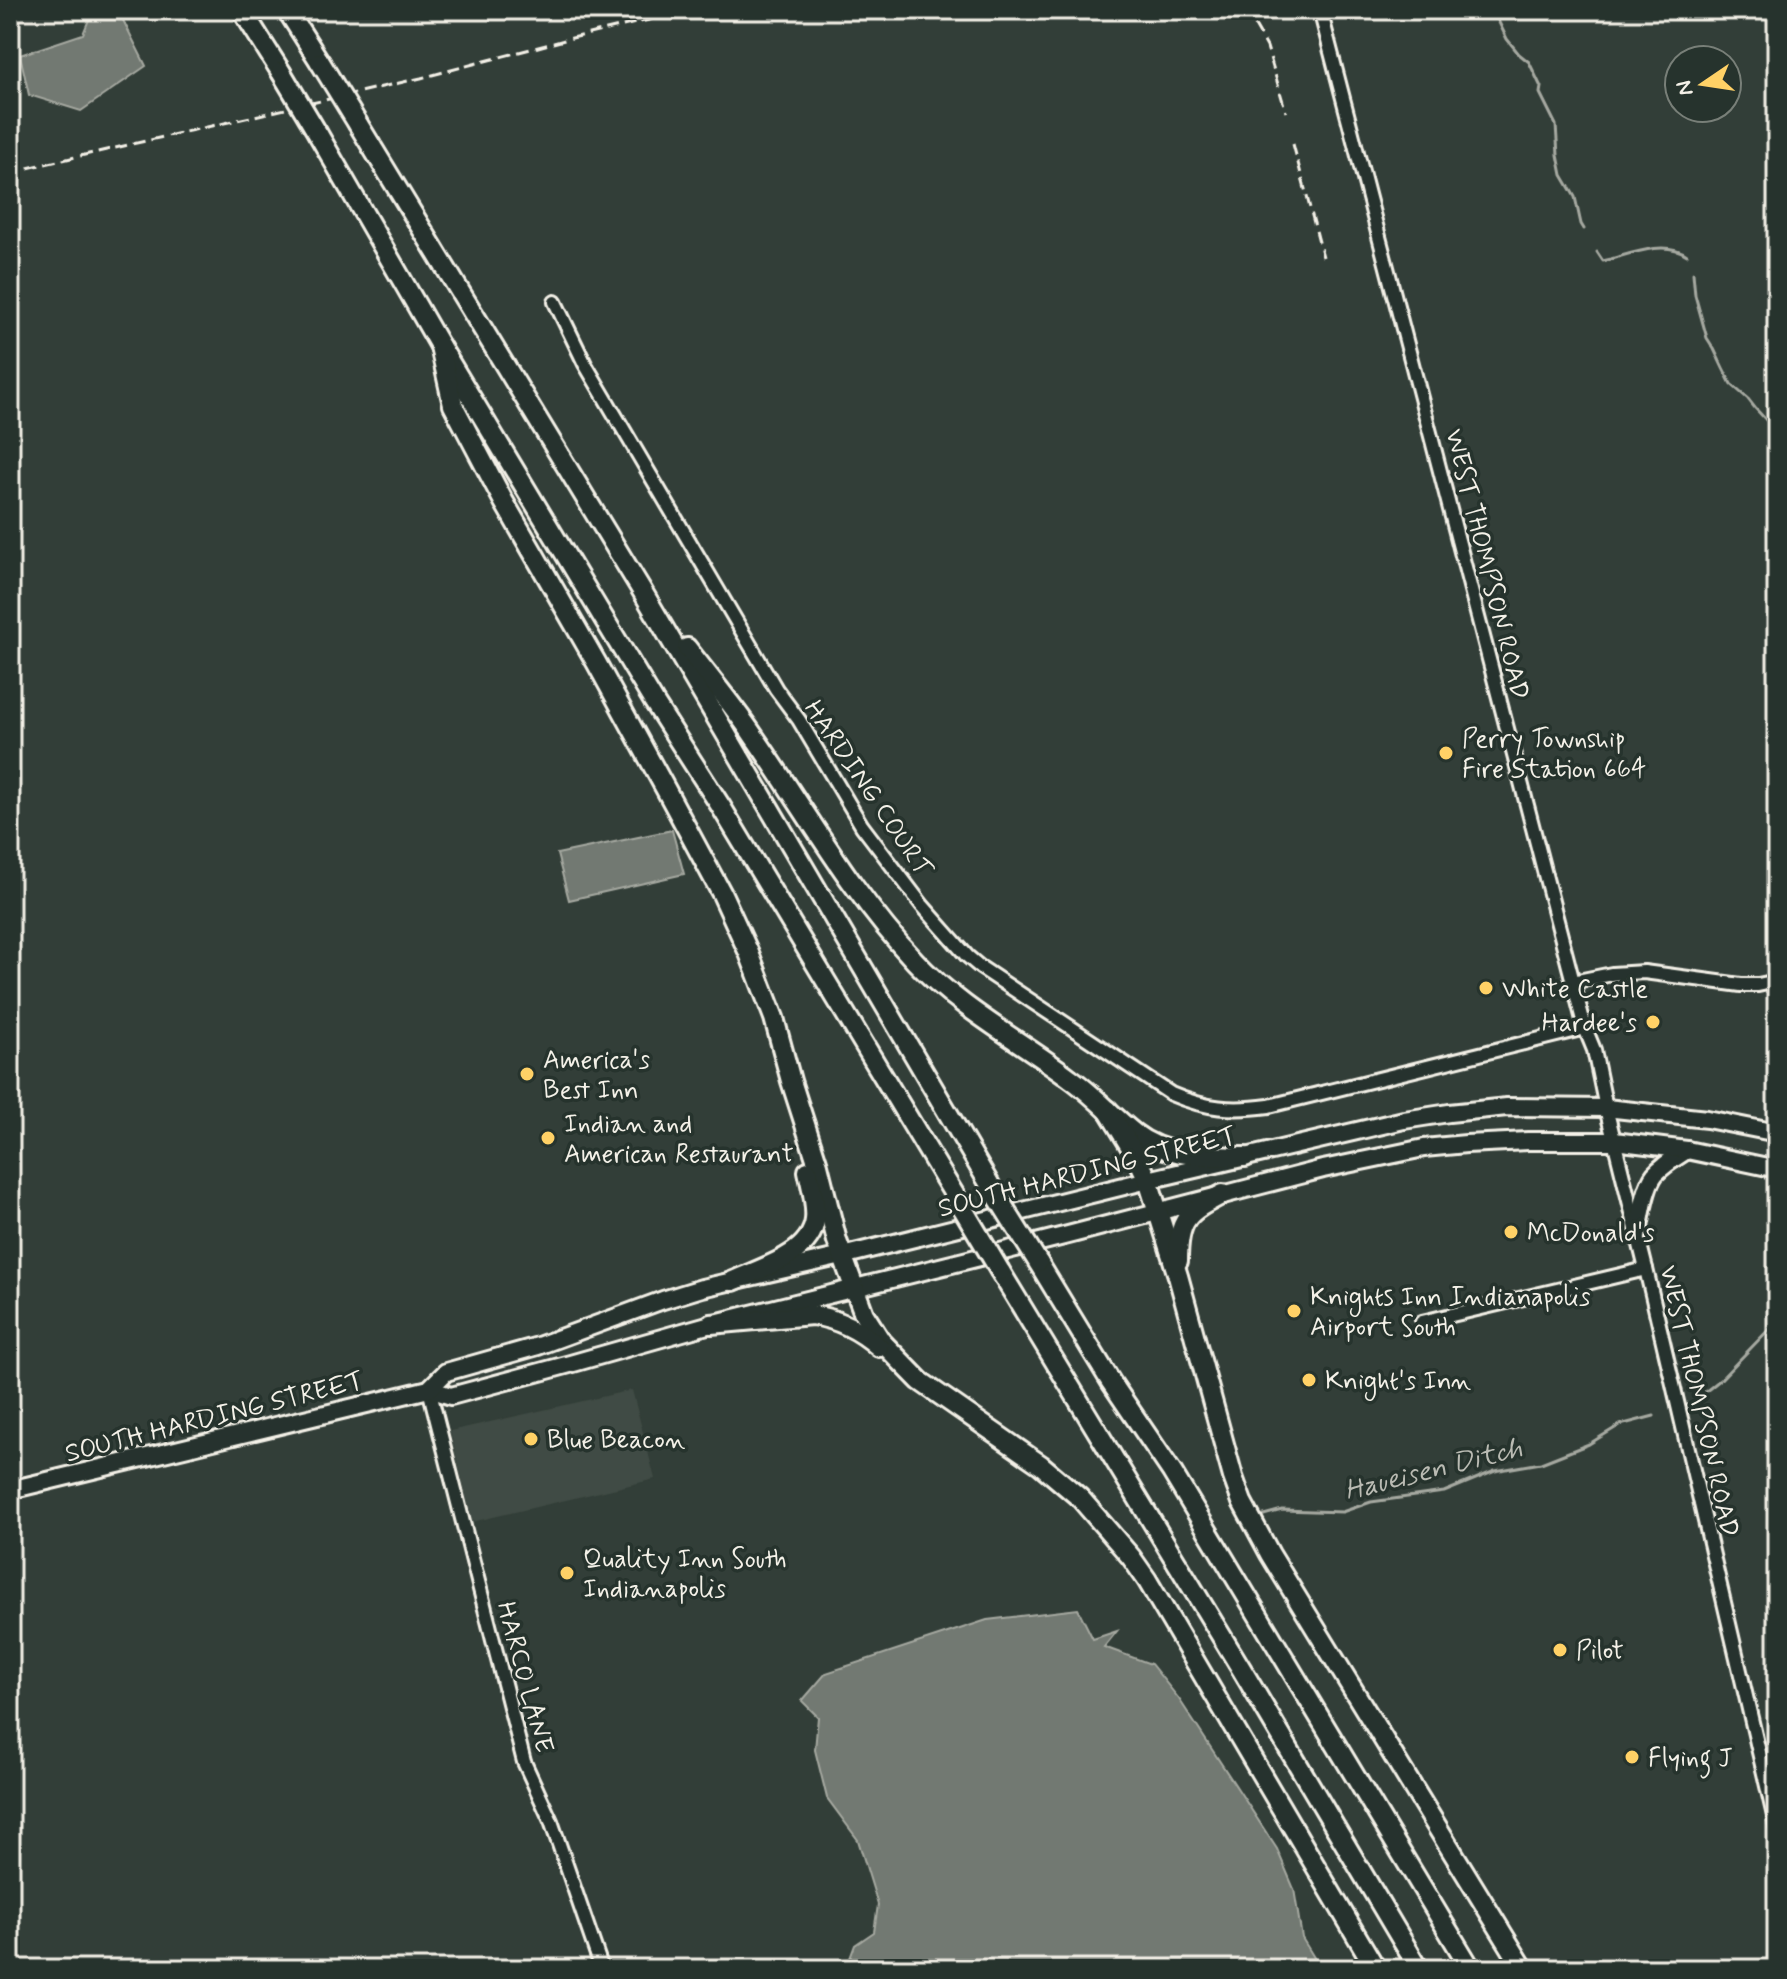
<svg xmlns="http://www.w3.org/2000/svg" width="1787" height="1979" font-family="Mynerve,sans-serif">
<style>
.built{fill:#404b44}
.water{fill:#727972;stroke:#a6a9a1;stroke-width:2}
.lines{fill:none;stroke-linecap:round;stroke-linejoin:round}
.stream{stroke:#a6a9a1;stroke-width:3}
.minor-casing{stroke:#f4f1e8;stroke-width:18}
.major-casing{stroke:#f4f1e8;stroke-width:22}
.highway-casing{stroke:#f4f1e8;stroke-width:24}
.minor{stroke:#26332d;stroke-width:12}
.major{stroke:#26332d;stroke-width:16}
.highway{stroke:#26332d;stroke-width:18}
.rail{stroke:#f4f1e8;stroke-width:3;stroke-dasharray:12 6;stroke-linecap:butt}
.highway-bridge-casing{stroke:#f4f1e8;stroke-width:24;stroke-linecap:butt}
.highway-bridge{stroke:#26332d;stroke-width:18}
.poi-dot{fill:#ffd166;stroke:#26332d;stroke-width:3}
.labels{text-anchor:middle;stroke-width:7;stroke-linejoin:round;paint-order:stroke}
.street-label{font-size:26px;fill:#f4f1e8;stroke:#26332d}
.poi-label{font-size:26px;fill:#f4f1e8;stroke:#26332d;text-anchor:start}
.water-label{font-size:28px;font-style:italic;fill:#babbb3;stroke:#26332d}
</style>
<rect width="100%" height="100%" fill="#323e38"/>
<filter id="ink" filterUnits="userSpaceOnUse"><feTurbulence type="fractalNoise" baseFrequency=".0125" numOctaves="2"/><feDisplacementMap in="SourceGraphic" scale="16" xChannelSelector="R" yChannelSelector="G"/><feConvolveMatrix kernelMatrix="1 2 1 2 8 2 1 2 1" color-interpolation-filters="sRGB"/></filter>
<g filter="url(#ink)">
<polygon class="built" points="632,1390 655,1479 472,1522 450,1431"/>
<g class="water">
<polygon points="93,10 118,10 146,66 81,111 29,95 20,55 83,34"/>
<polygon points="672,830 684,874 569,900 557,854"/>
<polygon points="1078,1609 1093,1639 1117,1631 1104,1647 1151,1664 1179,1699 1277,1849 1294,1889 1302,1938 1321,1969 846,1969 855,1945 874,1932 878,1905 858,1840 827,1798 815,1750 818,1717 802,1701 826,1673 987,1620"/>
</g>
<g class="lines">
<g class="stream">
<polyline points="1493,10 1507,39 1519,54 1529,62 1541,87 1540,93 1556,125 1558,155 1562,175 1575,197 1581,224 1584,229"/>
<path d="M 1597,252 L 1603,261 C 1628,255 1664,239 1687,255"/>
<polyline points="1693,273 1695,295 1707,338 1714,349 1723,368 1731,384 1748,399 1755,408 1777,432"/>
<polyline points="1695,1400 1720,1380 1777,1321"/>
<polyline points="1260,1516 1282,1510 1342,1512 1371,1502 1444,1492 1495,1471 1541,1463 1589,1444 1620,1425 1654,1416"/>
</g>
<defs>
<g id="minor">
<polyline points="1320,10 1573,982 1585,1028 1594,1050 1606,1108 1646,1269 1777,1829"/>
<path d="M 555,302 L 585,364 L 776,689 L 799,720 L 862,826 L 922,905 L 967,956 L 980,967 L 1171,1094 C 1206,1109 1232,1111 1269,1106 L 1585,1028"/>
<polyline points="1573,982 1612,974 1644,972 1741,985 1758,985 1777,981"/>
<polyline points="1422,1322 1646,1269"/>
<polyline points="429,1389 524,1762 551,1821 602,1969"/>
</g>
<g id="major">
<path d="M 1637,1237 C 1641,1220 1644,1188 1655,1174 C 1664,1164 1676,1157 1687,1150"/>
<polyline points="429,1389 451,1396 570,1364 711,1324 1068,1235 1323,1169 1424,1148 1466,1144 1528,1141 1614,1141 1687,1150 1777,1169"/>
<polyline points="10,1490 429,1389 446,1372 538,1346 663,1300 702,1288 842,1256 1148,1180 1404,1120 1449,1113 1507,1107 1606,1108 1707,1119 1777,1133"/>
</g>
<g id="highway">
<polyline points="242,10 281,72"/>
<polyline points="287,10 320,62"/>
<polyline points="358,124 641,589 993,1190"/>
<polyline points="318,134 440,346 654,702 720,805 963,1209"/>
<polyline points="440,346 453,405 504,502 596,662 665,788 722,894 749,953 774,1018 791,1081 818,1165 837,1241 864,1314 881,1341 920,1381 1041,1465 1080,1498 1131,1557 1147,1580 1376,1969"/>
<path d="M 687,648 C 709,677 733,705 753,735 C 806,811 852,894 915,961 C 959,1008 1019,1040 1070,1078 C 1093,1094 1112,1116 1134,1133 C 1166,1158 1206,1156 1245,1157"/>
<polyline points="1108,1110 1138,1159 1148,1180 1178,1276 1233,1477 1242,1502 1270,1554 1524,1969"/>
<path d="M 1178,1261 C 1178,1218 1187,1213 1223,1194"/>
<polyline points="1038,1262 1111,1382 1172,1472 1471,1969"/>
<polyline points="1000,1271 1242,1670 1419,1969"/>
<path d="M 733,1281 C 761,1268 811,1255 815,1220 C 817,1204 811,1186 808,1171"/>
<path d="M 711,1324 L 812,1315 C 838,1319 859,1329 879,1347"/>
</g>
</defs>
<use href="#minor" class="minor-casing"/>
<use href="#major" class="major-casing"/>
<use href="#highway" class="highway-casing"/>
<use href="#minor" class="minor"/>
<use href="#major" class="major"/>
<use href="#highway" class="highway"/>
<g class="rail">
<polyline points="1246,10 1267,47 1286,112"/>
<polyline points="1293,144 1323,257"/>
<polyline points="10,172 421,78 572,38 691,10"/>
</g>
<defs>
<g id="highway-bridge">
<polyline points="320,62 358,124"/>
<polyline points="281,72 318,134"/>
<polyline points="993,1190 1038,1262"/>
<polyline points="963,1209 1000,1271"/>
</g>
</defs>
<use href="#highway-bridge" class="highway-bridge-casing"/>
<use href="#highway-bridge" class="highway-bridge"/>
</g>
</g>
<g class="poi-dot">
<circle cx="1446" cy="753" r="8"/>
<circle cx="1486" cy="988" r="8"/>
<circle cx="1653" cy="1022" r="8"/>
<circle cx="527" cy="1074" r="8"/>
<circle cx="548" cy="1138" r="8"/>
<circle cx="1511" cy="1232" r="8"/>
<circle cx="1294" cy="1311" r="8"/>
<circle cx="1309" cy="1380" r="8"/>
<circle cx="531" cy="1439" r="8"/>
<circle cx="567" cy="1573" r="8"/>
<circle cx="1560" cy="1650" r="8"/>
<circle cx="1632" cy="1757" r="8"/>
</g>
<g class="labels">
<g class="street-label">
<text transform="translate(1488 564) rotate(76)" y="9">WEST THOMPSON ROAD</text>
<text transform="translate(869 788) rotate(56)" y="9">HARDING COURT</text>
<text transform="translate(1087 1171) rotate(-14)" y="9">SOUTH HARDING STREET</text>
<text transform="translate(1700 1401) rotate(77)" y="9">WEST THOMPSON ROAD</text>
<text transform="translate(214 1416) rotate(-14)" y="9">SOUTH HARDING STREET</text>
<text transform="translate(526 1677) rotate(75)" y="9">HARCO LANE</text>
</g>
<g class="poi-label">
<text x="1462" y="747">Perry Township<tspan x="1462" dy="30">Fire Station 664</tspan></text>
<text x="1502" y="997">White Castle</text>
<text x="1637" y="1031" text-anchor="end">Hardee's</text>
<text x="543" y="1068">America's<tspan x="543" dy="30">Best Inn</tspan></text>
<text x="564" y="1132">Indian and<tspan x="564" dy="30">American Restaurant</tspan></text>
<text x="1527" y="1241">McDonald's</text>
<text x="1310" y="1305">Knights Inn Indianapolis<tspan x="1310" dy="30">Airport South</tspan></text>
<text x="1325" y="1389">Knight's Inn</text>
<text x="547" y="1448">Blue Beacon</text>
<text x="583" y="1567">Quality Inn South<tspan x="583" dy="30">Indianapolis</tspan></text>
<text x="1576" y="1659">Pilot</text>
<text x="1648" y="1766">Flying J</text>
</g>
<g class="water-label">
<text transform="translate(1433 1468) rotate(-14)" y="10">Haueisen Ditch</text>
</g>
</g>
<rect width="1787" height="1979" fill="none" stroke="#26332d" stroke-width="40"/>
<rect x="20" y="20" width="1747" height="1939" fill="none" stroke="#f4f1e8" stroke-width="3" filter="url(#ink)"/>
<g transform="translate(1703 84) rotate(257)"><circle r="38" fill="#26332d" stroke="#787f78" stroke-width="2"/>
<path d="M0-6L14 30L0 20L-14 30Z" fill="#ffd166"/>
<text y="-12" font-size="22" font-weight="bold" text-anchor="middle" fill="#f4f1e8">N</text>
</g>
</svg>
